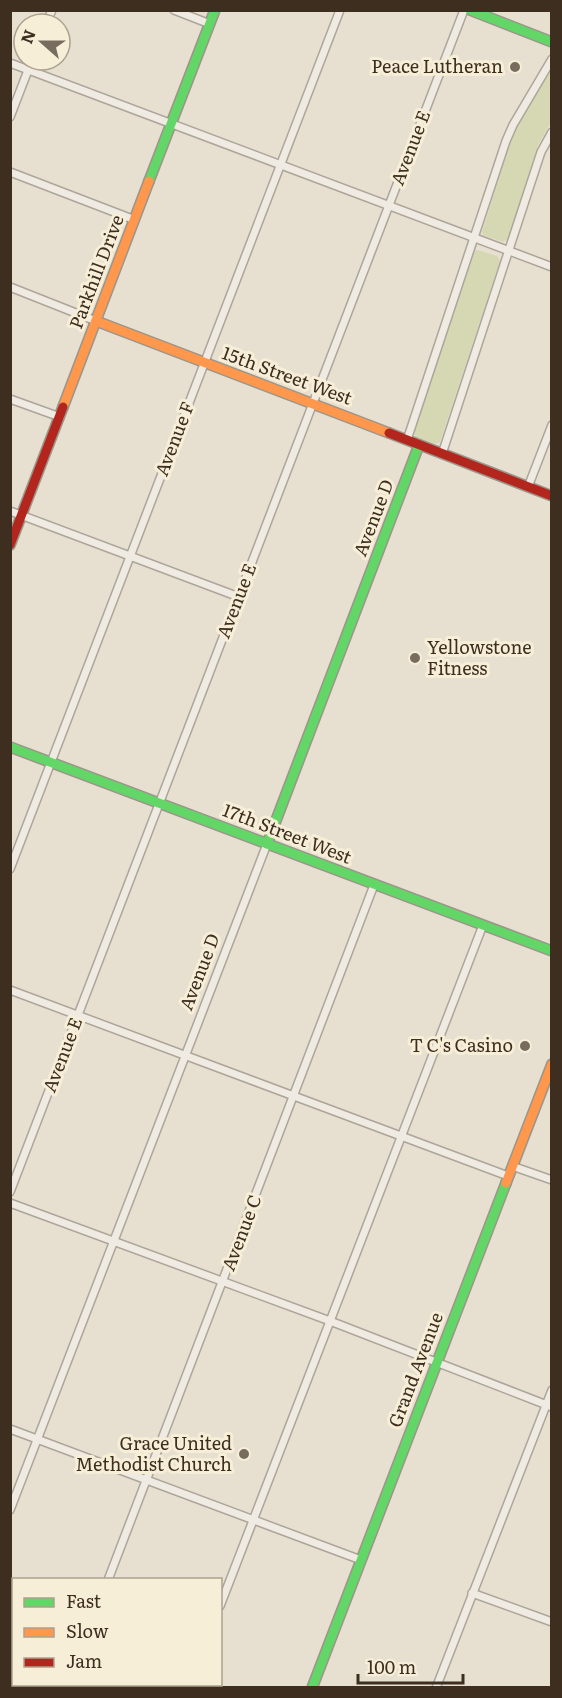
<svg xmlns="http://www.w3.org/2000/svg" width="562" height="1698" font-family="Literata,serif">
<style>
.green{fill:#d6d7b3}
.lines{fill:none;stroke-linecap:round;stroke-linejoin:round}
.street-casing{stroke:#ada599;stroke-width:10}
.fast-casing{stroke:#9c958a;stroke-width:12}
.slow-casing{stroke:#9c958a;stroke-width:12}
.jam-casing{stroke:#9c958a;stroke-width:12}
.street{stroke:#efebe3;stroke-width:7}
.fast{stroke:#63d668;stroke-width:9}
.slow{stroke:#ff974d;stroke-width:9}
.jam{stroke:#b3261e;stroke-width:9}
.poi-dot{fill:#786c5e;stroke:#f7eed8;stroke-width:2}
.labels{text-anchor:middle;stroke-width:6;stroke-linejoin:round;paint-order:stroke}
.poi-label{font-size:18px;fill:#3d2e20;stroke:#f7eed8;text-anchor:end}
.street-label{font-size:18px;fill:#3d2e20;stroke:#f7eed8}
</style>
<rect width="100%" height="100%" fill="#e7e0d1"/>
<g class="green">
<polygon points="551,67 551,122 538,145 507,240 503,242 483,235 482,232 513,134"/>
<polygon points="478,250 497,256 500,261 440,442 435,444 416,438 413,432 474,251"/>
</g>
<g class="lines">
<defs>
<g id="street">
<polyline points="174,10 210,24"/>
<polyline points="46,24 52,10"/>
<polyline points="10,63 552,267"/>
<polyline points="10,117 32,60"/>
<polyline points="10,172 135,220"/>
<polyline points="10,287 96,321"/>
<polyline points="10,399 60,417"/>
<polyline points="407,440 506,141 513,125 552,59"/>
<polyline points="442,454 541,152 552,132"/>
<polyline points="528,487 552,425"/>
<polyline points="10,511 239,597"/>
<polyline points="10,869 340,10"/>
<polyline points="10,990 508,1176"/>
<polyline points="512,1166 552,1180"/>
<polyline points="10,1192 464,10"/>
<polyline points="10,1203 330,1321 552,1407"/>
<polyline points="10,1429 361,1560"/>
<polyline points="10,1510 267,844"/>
<polyline points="108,1580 374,885"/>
<polyline points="472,1593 552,1622"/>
<polyline points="220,1606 483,925"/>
<polyline points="10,1659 14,1660"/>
<polyline points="76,1684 84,1688"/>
<polyline points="190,1688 191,1684"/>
<polyline points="436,1688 552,1390"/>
</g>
<g id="fast">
<polyline points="470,10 552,42"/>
<polyline points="149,181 215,10"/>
<polyline points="10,747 552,951"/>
<polyline points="267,844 419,445"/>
<polyline points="312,1688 506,1183"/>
</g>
<g id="slow">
<polyline points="96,321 389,433"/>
<polyline points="63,407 149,181"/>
<polyline points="506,1183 552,1064"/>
</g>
<g id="jam">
<polyline points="389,433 552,496"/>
<polyline points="10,545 63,407"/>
</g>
</defs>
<use href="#street" class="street-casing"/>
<use href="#fast" class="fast-casing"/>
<use href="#slow" class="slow-casing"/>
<use href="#jam" class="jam-casing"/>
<use href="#street" class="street"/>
<use href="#fast" class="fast"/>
<use href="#slow" class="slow"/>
<use href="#jam" class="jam"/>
</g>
<g class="poi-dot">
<circle cx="515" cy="67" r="6"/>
<circle cx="415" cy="658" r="6"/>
<circle cx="525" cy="1046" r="6"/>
<circle cx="244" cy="1454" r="6"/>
</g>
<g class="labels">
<g class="poi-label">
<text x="503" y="73">Peace Lutheran</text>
<text x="427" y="654" text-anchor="start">Yellowstone<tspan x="427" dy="21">Fitness</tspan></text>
<text x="513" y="1052">T C's Casino</text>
<text x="232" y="1450">Grace United<tspan x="232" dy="21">Methodist Church</tspan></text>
</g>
<g class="street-label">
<text transform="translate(411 148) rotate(-69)" y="6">Avenue E</text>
<text transform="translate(97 272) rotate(-69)" y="6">Parkhill Drive</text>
<text transform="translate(287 376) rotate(20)" y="6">15th Street West</text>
<text transform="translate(175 439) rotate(-69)" y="6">Avenue F</text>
<text transform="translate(374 518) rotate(-69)" y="6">Avenue D</text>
<text transform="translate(237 601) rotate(-69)" y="6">Avenue E</text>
<text transform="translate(287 834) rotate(21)" y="6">17th Street West</text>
<text transform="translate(200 972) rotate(-69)" y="6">Avenue D</text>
<text transform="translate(63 1055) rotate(-69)" y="6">Avenue E</text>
<text transform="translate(242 1233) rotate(-69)" y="6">Avenue C</text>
<text transform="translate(416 1370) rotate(-69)" y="6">Grand Avenue</text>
</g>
</g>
<rect width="562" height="1698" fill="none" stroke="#3d2e20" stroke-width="24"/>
<rect x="12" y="1578" width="210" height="108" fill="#f7eed8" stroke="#ada18e" stroke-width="1.5"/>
<rect x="24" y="1598" width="30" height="9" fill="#63d668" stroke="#ada18e" stroke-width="1.5"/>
<text x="66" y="1608" font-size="18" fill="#3d2e20">Fast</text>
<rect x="24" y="1628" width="30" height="9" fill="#ff974d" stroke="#ada18e" stroke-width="1.5"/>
<text x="66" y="1638" font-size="18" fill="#3d2e20">Slow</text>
<rect x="24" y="1658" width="30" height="9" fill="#b3261e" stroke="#ada18e" stroke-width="1.5"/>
<text x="66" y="1668" font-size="18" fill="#3d2e20">Jam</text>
<g transform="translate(42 42) rotate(291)"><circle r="28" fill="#f7eed8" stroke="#ada18e" stroke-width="1.5"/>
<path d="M0-4.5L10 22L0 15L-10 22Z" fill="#786c5e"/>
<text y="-9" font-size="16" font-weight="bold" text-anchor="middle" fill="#3d2e20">N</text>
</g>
<path d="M358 1674v9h105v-9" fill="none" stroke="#3d2e20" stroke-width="3"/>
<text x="367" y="1674" font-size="18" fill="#3d2e20" stroke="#f7eed8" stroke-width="4.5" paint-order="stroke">100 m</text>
</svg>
